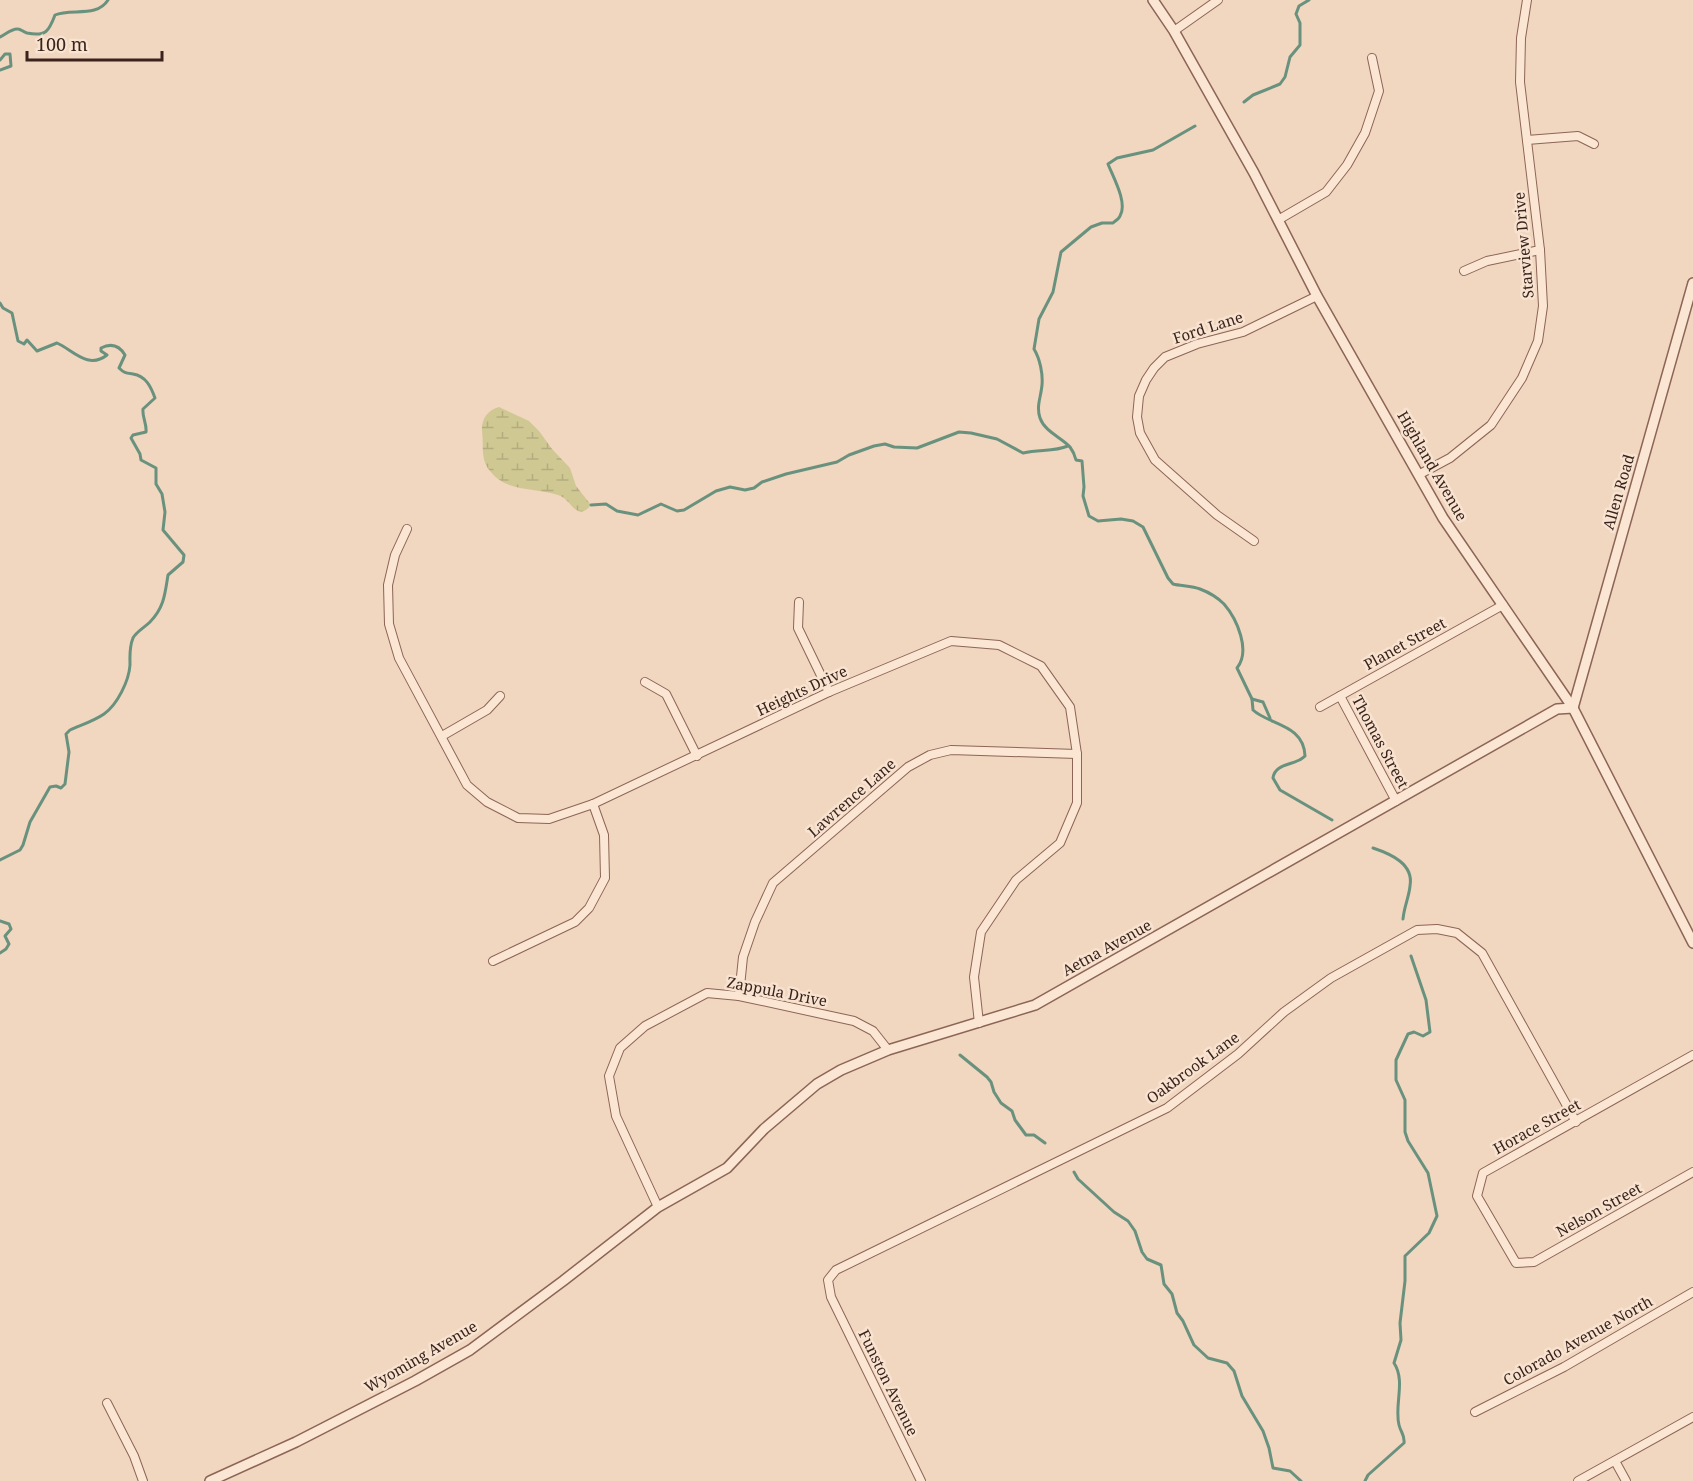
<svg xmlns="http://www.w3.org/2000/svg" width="1693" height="1481" font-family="'Noto Serif',serif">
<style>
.wetland{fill:url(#wetland-marsh)}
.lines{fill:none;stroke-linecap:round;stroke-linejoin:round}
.stream{stroke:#69927e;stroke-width:3}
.minor-casing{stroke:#8c6556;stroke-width:10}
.tertiary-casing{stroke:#8c6556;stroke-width:12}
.minor{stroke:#fbe6d4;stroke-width:8}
.tertiary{stroke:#fbe6d4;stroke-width:9}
.labels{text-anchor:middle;stroke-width:5;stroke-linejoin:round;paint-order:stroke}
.street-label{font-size:15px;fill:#3a231c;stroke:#f8e3d0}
</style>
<defs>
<pattern id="wetland-marsh" width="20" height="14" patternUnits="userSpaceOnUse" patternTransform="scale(1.5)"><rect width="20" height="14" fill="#d0c893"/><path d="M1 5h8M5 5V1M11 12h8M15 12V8" fill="none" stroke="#b3ac7e"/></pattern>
</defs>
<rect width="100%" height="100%" fill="#f1d6c0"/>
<path class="wetland" d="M 499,407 L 529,421 L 539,431 L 552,449 L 570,468 L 576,486 L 591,505 C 576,523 572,499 558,495 C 535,487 507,493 490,471 C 480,459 484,445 482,431 C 481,419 488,410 499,407 Z"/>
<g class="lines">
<g class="stream">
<path d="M 0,37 C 5,35 12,28 18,29 C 21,29 23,32 27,33 C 46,37 49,31 55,15 C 71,8 97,18 108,0"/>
<polyline points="0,60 5,54 10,54 11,66 0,70"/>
<polyline points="1244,102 1253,95 1280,84 1285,77 1290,57 1300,45 1300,23 1296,14 1299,6 1309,0"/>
<path d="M 1195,126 L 1153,150 L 1117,158 L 1108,164 C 1113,177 1128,203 1120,216 C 1119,219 1115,221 1113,223 L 1102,223 L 1091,227 L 1061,252 L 1053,292 L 1039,319 L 1034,349 C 1040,359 1043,374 1042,385 C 1041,397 1036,406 1040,418 C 1045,432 1061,437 1070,447 C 1073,451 1075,456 1076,460 L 1082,461 L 1084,487 L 1083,496 L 1089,516 L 1098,521 L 1121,519 L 1133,521 L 1143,527 L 1168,578 L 1173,584 C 1181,586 1192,586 1200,589 C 1208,592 1218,598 1224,604 C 1237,619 1251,651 1237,668 L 1252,699 L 1253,710 C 1269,725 1304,724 1305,756 C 1296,766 1275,762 1273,778 L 1280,790 L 1332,820"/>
<path d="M 0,303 L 3,308 L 12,313 L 18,341 L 24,344 L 27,340 L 37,351 L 57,343 C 73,350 88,370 107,355 L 101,351 L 101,348 C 111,343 119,345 125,355 L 119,368 C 124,373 126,373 133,374 C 146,376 151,387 155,398 L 143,409 C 142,417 147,424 146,432 L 133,435 L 131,438 L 140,454 L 141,460 L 156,468 L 156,484 L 162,494 L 165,512 L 163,530 L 184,555 L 183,562 L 168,575 C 165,594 164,608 150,622 C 145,627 136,632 133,638 C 129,648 130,655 130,665 C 129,681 117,705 104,714 C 94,721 81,725 70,730 L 66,734 L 69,752 L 65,784 L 61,788 L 56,786 L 50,787 L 30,822 L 23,845 L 20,850 L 0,860"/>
<path d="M 591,505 L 606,504 L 617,511 L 638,515 L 661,504 L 677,511 L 684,510 L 716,491 L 730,487 L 745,490 L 754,488 L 762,482 L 786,474 L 837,462 L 849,455 L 874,446 L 885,444 L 894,447 L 917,448 L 959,432 L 971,433 L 997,439 L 1023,453 C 1040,449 1053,452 1068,446"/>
<polyline points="1252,699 1263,702 1270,718"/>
<path d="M 1373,848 C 1391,854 1414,864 1410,886 C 1409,897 1404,907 1403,919"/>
<polyline points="0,921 9,924 11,929 5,936 9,944 6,949 0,953"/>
<polyline points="960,1055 987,1077 991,1082 994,1092 1001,1103 1012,1111 1015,1120 1026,1135 1034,1135 1045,1143"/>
<polyline points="1074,1172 1078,1179 1114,1212 1128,1221 1135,1231 1142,1252 1147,1259 1161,1265 1164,1284 1172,1294 1177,1313 1183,1321 1194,1345 1208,1358 1227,1363 1234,1371 1242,1396 1263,1431 1269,1448 1273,1468 1290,1471 1301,1481"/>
<path d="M 1365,1481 L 1368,1475 L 1404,1443 C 1405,1435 1401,1433 1399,1425 C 1394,1405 1406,1381 1394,1363 L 1401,1340 L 1400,1323 L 1405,1281 L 1405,1256 L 1429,1233 L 1437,1216 L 1428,1173 L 1408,1141 L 1405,1132 L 1405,1100 L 1396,1080 L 1396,1060 L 1408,1034 L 1414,1032 L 1423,1036 L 1430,1032 L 1426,1000 L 1411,956"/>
</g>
<defs>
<g id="minor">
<polyline points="1174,31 1218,0"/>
<polyline points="1527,140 1578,136 1594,144"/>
<polyline points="1278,220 1326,192 1347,165 1365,133 1379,91 1372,58"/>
<polyline points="1464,271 1487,261 1540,250"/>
<polyline points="1420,474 1450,458 1491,425 1522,378 1538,341 1543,306 1540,250 1520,82 1521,38 1527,0"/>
<polyline points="407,529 395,555 388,585 389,624 399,658 467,785 487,802 518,818 549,819 593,804 829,692 951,641 999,645 1041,666 1070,707 1077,754 1077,803 1060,843 1016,880 981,932 974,977 979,1023"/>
<polyline points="1254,541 1217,515 1155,460 1140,433 1137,417 1139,396 1146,380 1154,368 1165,357 1197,344 1243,332 1317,296"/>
<polyline points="799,602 798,628 829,692"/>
<polyline points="645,682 666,694 697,756"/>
<polyline points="1340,696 1396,801"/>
<polyline points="1320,707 1503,605"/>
<polyline points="442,736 487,710 500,696"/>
<polyline points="493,961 575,922 589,908 605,878 604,835 593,804"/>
<polyline points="739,996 743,957 755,922 773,883 908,767 930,755 951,750 1077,754"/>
<polyline points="1693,1055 1483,1173 1477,1196 1516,1263 1534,1262 1693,1172"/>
<polyline points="658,1207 616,1116 609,1076 620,1048 645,1026 707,993 739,996 854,1021 873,1031 888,1050"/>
<polyline points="107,1403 134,1456 143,1481"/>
<polyline points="1475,1412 1564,1367 1693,1292"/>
<polyline points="1615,1461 1626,1481"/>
<polyline points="921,1481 831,1297 828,1280 836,1270 1167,1108 1238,1054 1284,1012 1331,978 1417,930 1437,929 1457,933 1482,953 1576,1122"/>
<polyline points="1578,1481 1693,1417"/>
</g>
<g id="tertiary">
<polyline points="1153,0 1174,31 1254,173 1317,296 1443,518 1573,708 1693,943"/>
<polyline points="1573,708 1693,283"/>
<polyline points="210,1481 296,1442 415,1381 470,1350 563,1281 658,1207 727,1168 764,1129 817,1084 841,1070 888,1050 1035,1005 1557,709 1573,708"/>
</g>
</defs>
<use href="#minor" class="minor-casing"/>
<use href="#tertiary" class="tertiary-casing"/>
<use href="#minor" class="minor"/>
<use href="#tertiary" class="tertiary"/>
</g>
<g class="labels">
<g class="street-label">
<text transform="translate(1524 245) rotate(-95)" y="5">Starview Drive</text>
<text transform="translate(1208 328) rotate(-18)" y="5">Ford Lane</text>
<text transform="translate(1432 466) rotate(60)" y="5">Highland Avenue</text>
<text transform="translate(1619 492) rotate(-74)" y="5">Allen Road</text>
<text transform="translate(1405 644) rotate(-29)" y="5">Planet Street</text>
<text transform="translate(802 691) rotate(-25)" y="5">Heights Drive</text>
<text transform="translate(1380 742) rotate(62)" y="5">Thomas Street</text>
<text transform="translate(852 798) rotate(-41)" y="5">Lawrence Lane</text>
<text transform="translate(1107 948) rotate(-29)" y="5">Aetna Avenue</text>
<text transform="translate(777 992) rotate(11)" y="5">Zappula Drive</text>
<text transform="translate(1193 1068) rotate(-36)" y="5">Oakbrook Lane</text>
<text transform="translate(1537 1127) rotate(-29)" y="5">Horace Street</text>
<text transform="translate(1599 1210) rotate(-29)" y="5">Nelson Street</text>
<text transform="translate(1578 1341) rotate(-29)" y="5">Colorado Avenue North</text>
<text transform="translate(421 1357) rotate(-30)" y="5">Wyoming Avenue</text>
<text transform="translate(888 1383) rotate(64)" y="5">Funston Avenue</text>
</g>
</g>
<path d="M27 51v9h135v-9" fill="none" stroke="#3a231c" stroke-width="3"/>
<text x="36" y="51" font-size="18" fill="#3a231c" stroke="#f8e3d0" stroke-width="4.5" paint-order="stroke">100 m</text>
</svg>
